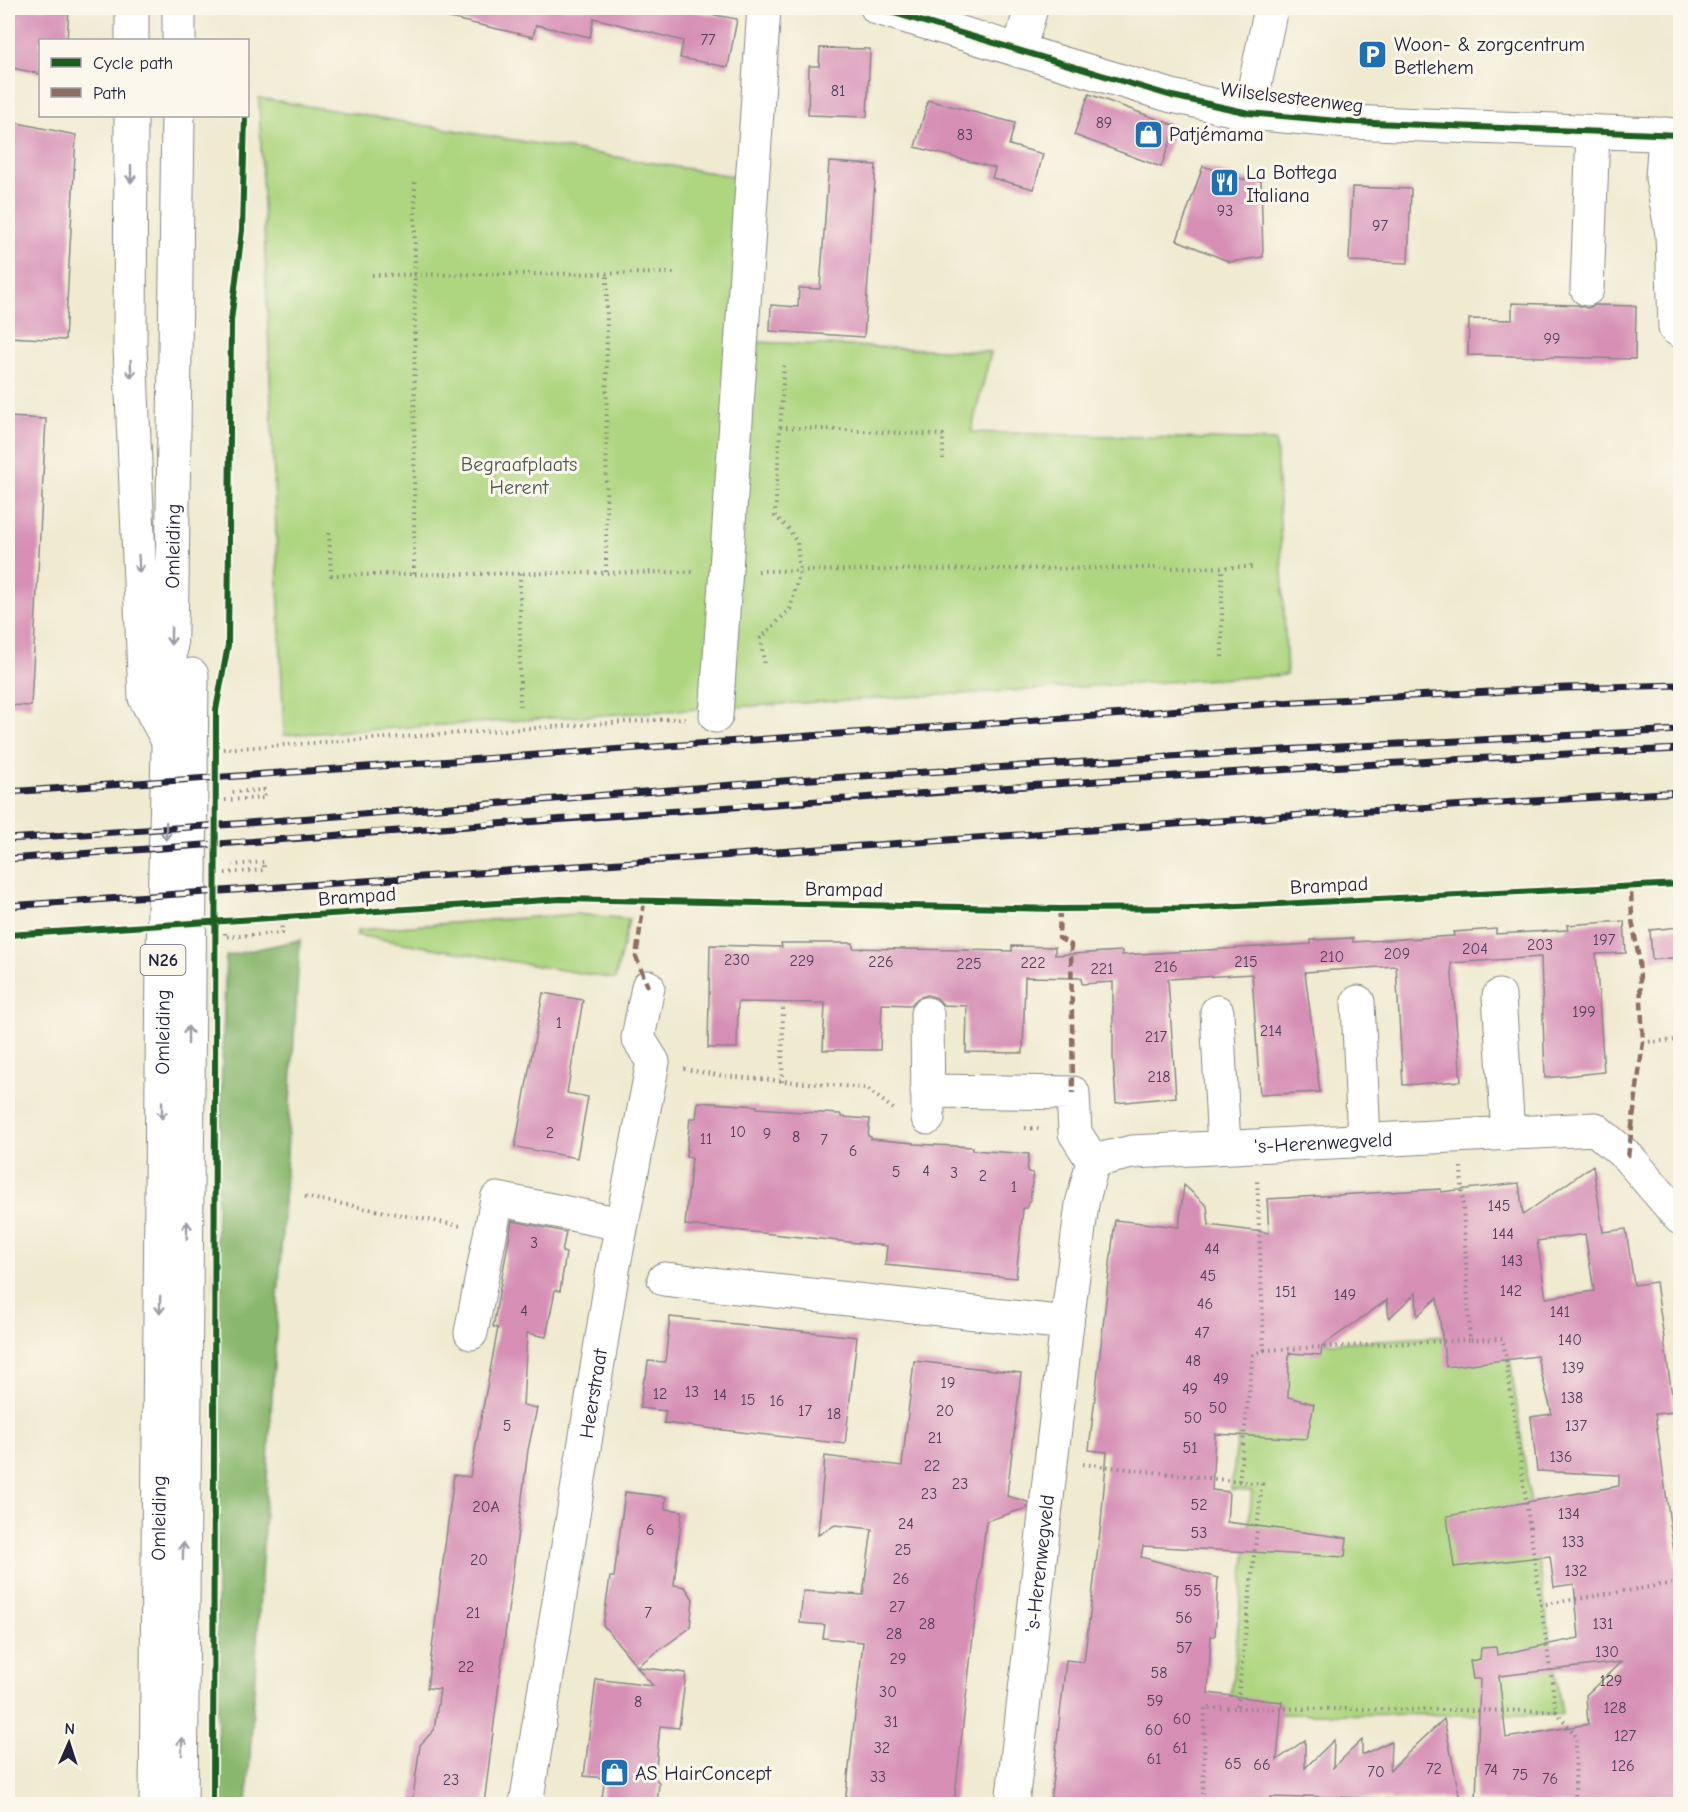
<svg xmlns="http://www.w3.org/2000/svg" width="1688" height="1812" font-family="'Comic Neue',sans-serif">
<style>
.green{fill:#aed680;stroke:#687c5e;stroke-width:1.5}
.forest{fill:#8ab76e;stroke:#566c54;stroke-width:1.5}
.building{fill:#d68eb5;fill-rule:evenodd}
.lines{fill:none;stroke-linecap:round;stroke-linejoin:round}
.minor-casing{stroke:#888686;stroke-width:35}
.major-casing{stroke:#888686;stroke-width:35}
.path{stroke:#888686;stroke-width:4;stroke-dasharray:1.5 4.5;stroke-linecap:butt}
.minor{stroke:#fff;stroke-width:33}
.major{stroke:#fff;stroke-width:33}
.rail-casing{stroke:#22223b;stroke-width:7}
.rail{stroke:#fbf7ec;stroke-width:4.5;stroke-dasharray:14;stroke-linecap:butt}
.quiet{stroke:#8d6e63;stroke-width:4.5;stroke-dasharray:9 4.5;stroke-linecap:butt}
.cycleway-casing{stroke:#fbf7ec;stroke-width:10}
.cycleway{stroke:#1b5e20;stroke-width:6}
.oneway{stroke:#9c9ca7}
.labels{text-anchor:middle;stroke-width:6;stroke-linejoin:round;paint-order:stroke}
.number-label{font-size:16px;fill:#4f3d5a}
.shield{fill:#fbf7ec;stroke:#636270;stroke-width:1.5}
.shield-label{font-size:18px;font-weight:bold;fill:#22223b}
.poi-label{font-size:20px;fill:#22223b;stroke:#fbf7ec;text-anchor:start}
.street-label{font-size:20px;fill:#22223b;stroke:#fbf7ec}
.park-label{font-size:20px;fill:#4c5850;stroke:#fbf7ec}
</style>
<rect width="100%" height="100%" fill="#fbf7ec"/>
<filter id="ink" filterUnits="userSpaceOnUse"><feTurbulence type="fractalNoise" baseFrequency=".0167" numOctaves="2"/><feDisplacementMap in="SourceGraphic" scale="12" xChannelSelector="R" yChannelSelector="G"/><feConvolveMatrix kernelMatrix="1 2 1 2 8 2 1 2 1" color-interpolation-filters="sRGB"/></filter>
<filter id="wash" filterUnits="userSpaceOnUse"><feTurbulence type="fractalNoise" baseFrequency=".008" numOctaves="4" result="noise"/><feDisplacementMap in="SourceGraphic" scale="24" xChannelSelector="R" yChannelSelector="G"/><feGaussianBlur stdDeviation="1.35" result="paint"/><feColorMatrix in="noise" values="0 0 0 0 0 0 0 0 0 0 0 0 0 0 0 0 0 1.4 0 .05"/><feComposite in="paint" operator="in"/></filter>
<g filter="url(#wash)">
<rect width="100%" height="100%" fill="#efead0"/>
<g class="green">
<polygon points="259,98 743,178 756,342 991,352 971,432 1276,441 1287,675 715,708 284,735"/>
<polygon points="576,914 629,919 615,979 356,935 358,930"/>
<polygon points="1506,1330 1546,1611 1562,1713 1554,1715 1229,1714 1252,1491 1231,1490 1249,1348 1448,1336"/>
</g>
<polygon class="forest" points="300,940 247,1804 218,1804 215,1272 226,956"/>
<g id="blocks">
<g class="building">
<polygon points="8,8 69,8 67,40 40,40 40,74 8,67"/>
<polygon points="450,8 676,8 737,19 728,67 680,58 683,41 594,18 590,37 536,25 533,37 449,18"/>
<polygon points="820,48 870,49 867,117 808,115 809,66 819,66"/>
<polygon points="1089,94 1176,126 1161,167 1074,135"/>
<polygon points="928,100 1015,123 1009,145 1043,154 1034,189 992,178 995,168 915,147"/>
<polygon points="8,121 76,135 65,340 8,337"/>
<polygon points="829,162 876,165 864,337 770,331 771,305 798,307 799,288 820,289"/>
<polygon points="1203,166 1242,179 1261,181 1263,257 1230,262 1177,240"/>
<polygon points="1352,187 1411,189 1408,263 1349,261"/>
<polygon points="1512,303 1577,305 1587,308 1596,305 1636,306 1635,359 1468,355 1469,319 1512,320"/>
<polygon points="8,417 46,419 31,706 8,705"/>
<polygon points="1624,921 1626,953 1596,954 1604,1072 1545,1078 1541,957 1451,963 1461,1081 1403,1085 1396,966 1305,972 1320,1092 1260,1095 1252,974 1168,979 1176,1097 1116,1103 1113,1057 1113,982 1082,984 1081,978 1025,977 1023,1053 966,1052 967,1006 943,1005 937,998 927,995 918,998 911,1005 882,1004 880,1050 823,1050 825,1003 738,1002 737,1048 708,1048 710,945 782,947 781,943 853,943 853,948 1012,951 1012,946 1055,947 1055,955 1122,951 1122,955 1311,944 1311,940 1353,938 1353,942 1454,936 1453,932 1496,929 1496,934 1568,930 1567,925"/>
<polygon points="1680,927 1680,957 1652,960 1650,930"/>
<polygon points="543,993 583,1000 567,1093 588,1097 577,1158 515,1147"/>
<polygon points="698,1102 757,1106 757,1108 785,1110 785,1111 840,1114 842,1117 870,1119 868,1136 871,1137 871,1139 914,1143 914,1144 973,1147 972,1150 1029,1154 1027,1172 1033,1173 1030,1202 1028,1202 1027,1208 1023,1208 1016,1278 885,1265 887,1246 685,1225 692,1158 686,1157 690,1118 696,1118"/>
<path d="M 1593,1165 L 1603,1232 L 1626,1229 L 1634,1285 L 1656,1282 L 1672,1396 L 1674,1412 L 1655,1414 L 1680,1596 L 1680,1804 L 1533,1804 L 1533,1802 L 1476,1801 L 1480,1679 L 1473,1679 L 1470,1661 L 1480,1659 L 1481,1648 L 1496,1647 L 1497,1655 L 1579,1638 L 1574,1584 L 1554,1587 L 1550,1556 L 1454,1567 L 1447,1516 L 1619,1486 L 1619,1475 L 1537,1471 L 1531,1417 L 1552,1414 L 1537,1356 L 1446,1367 L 1437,1298 L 1417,1316 L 1416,1293 L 1389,1318 L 1387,1300 L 1322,1346 L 1321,1355 L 1289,1353 L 1288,1397 L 1314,1404 L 1307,1439 L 1215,1434 L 1212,1490 L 1229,1492 L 1227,1522 L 1347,1538 L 1345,1557 L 1143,1546 L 1141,1557 L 1218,1578 L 1215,1636 L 1211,1636 L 1208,1693 L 1282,1702 L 1277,1760 L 1305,1740 L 1305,1768 L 1334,1740 L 1333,1768 L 1362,1740 L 1362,1755 L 1391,1741 L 1390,1770 L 1444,1719 L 1460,1799 L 1390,1801 L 1390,1799 L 1304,1796 L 1304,1798 L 1271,1797 L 1271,1804 L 1050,1804 L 1066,1660 L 1084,1662 L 1101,1523 L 1107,1452 L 1089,1450 L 1115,1220 L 1179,1227 L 1184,1185 L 1207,1206 L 1209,1225 L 1269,1233 L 1267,1199 L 1441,1189 L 1441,1192 L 1519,1183 L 1523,1215 ZM 1585,1234 L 1594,1291 L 1546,1298 L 1537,1241 ZM 1621,1662 L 1586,1695 L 1588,1724 L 1506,1738 L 1499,1676 Z"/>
<polygon points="512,1221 566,1232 562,1252 566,1253 560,1291 555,1290 546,1337 527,1333 523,1405 537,1408 528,1450 484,1804 412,1804 420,1745 434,1730 440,1689 427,1688 454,1475 470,1477 498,1328 493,1327"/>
<polygon points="670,1317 857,1337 845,1444 664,1423 666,1411 640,1408 644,1378 646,1378 648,1361 665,1362"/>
<polygon points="914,1361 1021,1373 1007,1496 1028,1502 1027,1508 986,1521 954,1804 845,1804 863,1642 823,1638 825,1625 800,1623 803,1591 863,1595 872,1529 835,1525 818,1535 825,1456 902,1466"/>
<polygon points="625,1492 666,1497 665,1509 682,1511 674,1585 685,1587 693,1599 690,1628 637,1666 603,1625 610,1577 614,1577"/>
<polygon points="637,1667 686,1673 679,1728 660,1726 655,1777 659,1783 657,1804 601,1804 605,1778 584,1776 596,1679 653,1686"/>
</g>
</g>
</g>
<g filter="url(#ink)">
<use href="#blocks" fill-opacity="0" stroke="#888686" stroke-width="1.5"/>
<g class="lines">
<defs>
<g id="minor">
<polyline points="877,8 1172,96 1249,113 1348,122 1680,135"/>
<polyline points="132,40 132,8"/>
<polyline points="1019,51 1031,8"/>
<polyline points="1249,113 1271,8"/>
<polyline points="131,116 130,347 145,698 168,741"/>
<polyline points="1665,134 1662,178 1672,234 1675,328 1680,331"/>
<polyline points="1587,289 1593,132"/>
<polyline points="716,716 764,8"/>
<polyline points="1499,996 1508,1134"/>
<polyline points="1358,1002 1364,1141"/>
<polyline points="1217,1012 1224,1147"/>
<polyline points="927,1014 928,1118"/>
<polyline points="927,1091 1073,1093 1075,1133 1093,1161"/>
<polyline points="664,1279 1067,1323"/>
<polyline points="471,1333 497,1199 621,1224"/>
<path id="s1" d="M 526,1804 L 613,1270 L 653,1062 L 638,1038 L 648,987"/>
<path id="s2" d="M 1012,1804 L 1067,1323 L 1082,1204 L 1093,1161 L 1132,1152 L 1595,1129 L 1628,1157 L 1680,1218"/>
</g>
<g id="major">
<polyline points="179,40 179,8"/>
<path id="s3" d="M 156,1804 L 163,951 L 172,587 L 178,116"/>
<polyline points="181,1804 192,675"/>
</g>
</defs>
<use href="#minor" class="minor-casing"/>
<use href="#major" class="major-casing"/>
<g class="path">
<polyline points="372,275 675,273"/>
<polyline points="780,427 943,435 943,459"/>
<polyline points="329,533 331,575 694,572"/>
<polyline points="758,571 1253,567"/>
<polyline points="606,572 607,273"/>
<polyline points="520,573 520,706"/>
<polyline points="414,574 415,181"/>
<polyline points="1222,657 1222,567"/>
<polyline points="764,663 761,638 790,609 800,571 797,543 789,529 775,516 784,363"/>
<polyline points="223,749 685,718"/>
<polyline points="225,800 265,798 264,790 232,792"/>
<polyline points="225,873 264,870 264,862 233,865"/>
<polyline points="225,933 225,937 282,933 281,918"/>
<polyline points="1643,1042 1680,1040"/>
<polyline points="684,1069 723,1076 866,1088 896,1111"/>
<polyline points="782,1082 783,1007"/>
<polyline points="1025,1128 1042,1129"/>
<polyline points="1461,1167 1470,1340 1503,1339 1556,1711 1576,1736 1575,1804"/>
<polyline points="305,1197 461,1226"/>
<polyline points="1264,1350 1470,1340"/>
<polyline points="1083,1464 1262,1484 1237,1708 1205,1708 1203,1804"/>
<polyline points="1239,1481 1253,1355 1264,1350 1257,1176"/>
<polyline points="1540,1605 1680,1582"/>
<polyline points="1237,1708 1556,1711"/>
</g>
<use href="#minor" class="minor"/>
<use href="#major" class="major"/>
<defs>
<g id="rail">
<polyline points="8,792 1296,702 1566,688 1680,685"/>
<polyline points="8,839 235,824 796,780 1299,749 1680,730"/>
<path d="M 8,859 C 380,832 752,803 1125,779 C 1310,768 1495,756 1680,749"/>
<polyline points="8,906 1303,815 1680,792"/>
</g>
</defs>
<use href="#rail" class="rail-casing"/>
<use href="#rail" class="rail"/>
<g class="quiet">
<polyline points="644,902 636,957 648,987"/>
<polyline points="1060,909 1059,938 1071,945 1073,1093"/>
<polyline points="1628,1157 1643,1042 1639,959 1632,920 1631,887"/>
</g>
<defs>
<g id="cycleway">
<polyline points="877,8 1172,96 1249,113 1348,122 1680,135"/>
<polyline points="8,935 561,899 1060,909 1196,908 1680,884"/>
<polyline points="213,1804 216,710 228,645 231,321 242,230 245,116"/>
</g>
</defs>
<use href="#cycleway" class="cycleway-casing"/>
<use href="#cycleway" class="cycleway"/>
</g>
<defs><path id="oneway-shaft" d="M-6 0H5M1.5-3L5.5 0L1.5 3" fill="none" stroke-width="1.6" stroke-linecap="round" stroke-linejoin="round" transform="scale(1.5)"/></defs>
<g class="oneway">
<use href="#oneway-shaft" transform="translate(131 174) rotate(90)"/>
<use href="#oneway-shaft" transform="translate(131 369) rotate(87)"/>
<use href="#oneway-shaft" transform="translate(139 564) rotate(87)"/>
<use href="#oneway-shaft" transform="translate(171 636) rotate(91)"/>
<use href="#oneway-shaft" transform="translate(166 831) rotate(91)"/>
<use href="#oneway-shaft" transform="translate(188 1035) rotate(-90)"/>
<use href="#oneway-shaft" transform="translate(162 1110) rotate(91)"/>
<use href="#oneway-shaft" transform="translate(187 1230) rotate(-89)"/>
<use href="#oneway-shaft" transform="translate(160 1305) rotate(91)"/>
<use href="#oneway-shaft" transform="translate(183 1551) rotate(-89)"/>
<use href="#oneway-shaft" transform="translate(182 1746) rotate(-89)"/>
</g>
</g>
<defs>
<symbol id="parking-square" viewBox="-11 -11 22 22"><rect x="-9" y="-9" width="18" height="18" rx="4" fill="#1f6fb2" stroke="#fbf7ec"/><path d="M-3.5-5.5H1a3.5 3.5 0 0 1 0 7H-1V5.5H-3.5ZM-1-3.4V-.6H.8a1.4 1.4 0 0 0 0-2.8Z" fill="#fff"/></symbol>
<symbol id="shop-square" viewBox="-11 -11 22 22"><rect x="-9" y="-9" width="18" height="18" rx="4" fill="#1f6fb2" stroke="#fbf7ec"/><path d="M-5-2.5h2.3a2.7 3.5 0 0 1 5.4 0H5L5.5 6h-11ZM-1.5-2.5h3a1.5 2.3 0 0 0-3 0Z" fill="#fff"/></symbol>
<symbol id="restaurant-square" viewBox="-11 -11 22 22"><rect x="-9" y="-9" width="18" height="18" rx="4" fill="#1f6fb2" stroke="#fbf7ec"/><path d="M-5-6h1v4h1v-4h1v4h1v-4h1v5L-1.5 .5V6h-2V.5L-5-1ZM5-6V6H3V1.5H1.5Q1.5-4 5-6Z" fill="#fff"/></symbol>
</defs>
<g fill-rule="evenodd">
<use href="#parking-square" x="1356" y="38" width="33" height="33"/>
<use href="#shop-square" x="1132" y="118" width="33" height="33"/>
<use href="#restaurant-square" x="1208" y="166" width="33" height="33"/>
<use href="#shop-square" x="598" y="1756" width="33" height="33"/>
</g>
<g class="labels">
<g class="number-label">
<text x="708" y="45">77</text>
<text x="838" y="96">81</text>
<text x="1104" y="128">89</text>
<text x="965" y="140">83</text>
<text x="1225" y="216">93</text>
<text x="1380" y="231">97</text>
<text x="1552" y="344">99</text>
<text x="1604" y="945">197</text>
<text x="1540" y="950">203</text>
<text x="1475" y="954">204</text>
<text x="1397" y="959">209</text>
<text x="1332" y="962">210</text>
<text x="737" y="965">230</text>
<text x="802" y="966">229</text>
<text x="881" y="967">226</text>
<text x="1246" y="967">215</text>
<text x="1033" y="968">222</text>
<text x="969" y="969">225</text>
<text x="1166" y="972">216</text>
<text x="1102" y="974">221</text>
<text x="1584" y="1017">199</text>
<text x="559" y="1028">1</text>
<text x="1271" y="1036">214</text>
<text x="1156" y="1042">217</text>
<text x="1159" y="1082">218</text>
<text x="738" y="1137">10</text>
<text x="550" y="1138">2</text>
<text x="767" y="1139">9</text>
<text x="796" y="1142">8</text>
<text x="706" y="1144">11</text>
<text x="824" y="1145">7</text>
<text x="853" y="1156">6</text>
<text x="926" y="1176">4</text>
<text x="896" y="1177">5</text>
<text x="954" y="1178">3</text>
<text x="983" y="1181">2</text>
<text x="1014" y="1192">1</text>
<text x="1499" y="1211">145</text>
<text x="1503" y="1239">144</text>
<text x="534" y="1248">3</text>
<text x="1212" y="1254">44</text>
<text x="1512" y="1266">143</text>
<text x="1208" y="1281">45</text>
<text x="1511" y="1296">142</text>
<text x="1286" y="1297">151</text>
<text x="1345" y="1300">149</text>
<text x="1205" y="1309">46</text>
<text x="524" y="1316">4</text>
<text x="1560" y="1317">141</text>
<text x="1202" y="1338">47</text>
<text x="1570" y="1345">140</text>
<text x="1193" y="1366">48</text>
<text x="1573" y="1373">139</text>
<text x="1221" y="1384">49</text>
<text x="948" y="1388">19</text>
<text x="1190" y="1394">49</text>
<text x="692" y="1397">13</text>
<text x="660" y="1399">12</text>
<text x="720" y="1400">14</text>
<text x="1572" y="1403">138</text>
<text x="748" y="1405">15</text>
<text x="777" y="1406">16</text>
<text x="1218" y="1413">50</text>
<text x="805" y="1416">17</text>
<text x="945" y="1416">20</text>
<text x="834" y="1419">18</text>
<text x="1193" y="1423">50</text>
<text x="507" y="1431">5</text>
<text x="1576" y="1431">137</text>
<text x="935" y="1443">21</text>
<text x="1190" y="1453">51</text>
<text x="1561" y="1462">136</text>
<text x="932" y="1471">22</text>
<text x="960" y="1489">23</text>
<text x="929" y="1499">23</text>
<text x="1199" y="1510">52</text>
<text x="486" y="1512">20A</text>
<text x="1569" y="1519">134</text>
<text x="906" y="1529">24</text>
<text x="650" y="1535">6</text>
<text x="1199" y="1538">53</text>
<text x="1573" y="1547">133</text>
<text x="903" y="1555">25</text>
<text x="479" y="1565">20</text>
<text x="1576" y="1576">132</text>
<text x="901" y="1584">26</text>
<text x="1193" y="1596">55</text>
<text x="897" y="1612">27</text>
<text x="473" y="1618">21</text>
<text x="648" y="1618">7</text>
<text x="1184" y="1623">56</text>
<text x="927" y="1629">28</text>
<text x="1603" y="1629">131</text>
<text x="894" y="1639">28</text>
<text x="1184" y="1653">57</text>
<text x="1607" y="1657">130</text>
<text x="898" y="1664">29</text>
<text x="466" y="1672">22</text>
<text x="1159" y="1678">58</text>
<text x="1611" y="1686">129</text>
<text x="888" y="1697">30</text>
<text x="1155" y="1706">59</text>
<text x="638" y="1707">8</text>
<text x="1615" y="1713">128</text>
<text x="1182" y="1724">60</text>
<text x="891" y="1727">31</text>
<text x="1154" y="1735">60</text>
<text x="1625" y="1741">127</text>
<text x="882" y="1753">32</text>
<text x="1180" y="1753">61</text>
<text x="1154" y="1764">61</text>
<text x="1233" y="1769">65</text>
<text x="1262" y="1770">66</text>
<text x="1623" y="1771">126</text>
<text x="1434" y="1774">72</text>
<text x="1491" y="1775">74</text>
<text x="1376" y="1777">70</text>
<text x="1520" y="1780">75</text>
<text x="878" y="1782">33</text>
<text x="1550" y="1784">76</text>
<text x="451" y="1785">23</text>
</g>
<rect class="shield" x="140.5" y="945" width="45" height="30" rx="4.5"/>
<g class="shield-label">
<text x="163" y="966">N26</text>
</g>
<g class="poi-label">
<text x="1394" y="51">Woon- &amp; zorgcentrum<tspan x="1394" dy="23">Betlehem</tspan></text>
<text x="1169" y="141">Patjémama</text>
<text x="1246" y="179">La Bottega<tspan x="1246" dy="23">Italiana</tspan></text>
<text x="635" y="1780">AS HairConcept</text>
</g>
<g class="street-label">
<text transform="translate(1292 97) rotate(7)" y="7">Wilselsesteenweg</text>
<text dy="7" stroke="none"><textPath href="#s3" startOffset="1258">Omleiding</textPath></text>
<text transform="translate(1329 885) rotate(-3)" y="7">Brampad</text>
<text transform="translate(844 889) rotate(1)" y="7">Brampad</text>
<text transform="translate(357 896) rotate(-4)" y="7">Brampad</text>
<text dy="7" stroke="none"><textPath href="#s3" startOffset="772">Omleiding</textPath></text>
<text dy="7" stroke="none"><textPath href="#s2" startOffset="880">'s-Herenwegveld</textPath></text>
<text dy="7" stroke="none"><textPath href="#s1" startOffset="416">Heerstraat</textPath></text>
<text dy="7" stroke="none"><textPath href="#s3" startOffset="286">Omleiding</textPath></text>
<text dy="7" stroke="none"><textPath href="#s2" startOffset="242">'s-Herenwegveld</textPath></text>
</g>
<g class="park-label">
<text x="519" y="471">Begraafplaats<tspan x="519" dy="23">Herent</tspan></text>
</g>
</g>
<rect width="1688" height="1812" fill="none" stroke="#fbf7ec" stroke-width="30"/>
<rect x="39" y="39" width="210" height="78" fill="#fbf7ec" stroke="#a4a2a5" stroke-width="1.5"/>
<rect x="51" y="58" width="30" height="9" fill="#1b5e20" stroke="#a4a2a5" stroke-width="1.5"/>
<text x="93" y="69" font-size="18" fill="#22223b">Cycle path</text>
<rect x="51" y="88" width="30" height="9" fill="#8d6e63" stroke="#a4a2a5" stroke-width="1.5"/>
<text x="93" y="99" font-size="18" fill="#22223b">Path</text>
<g transform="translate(69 1743) rotate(3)" stroke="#fbf7ec" stroke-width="4.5" paint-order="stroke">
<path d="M0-4.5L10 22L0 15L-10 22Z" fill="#22223b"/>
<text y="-9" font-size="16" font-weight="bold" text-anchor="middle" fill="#22223b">N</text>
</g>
</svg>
